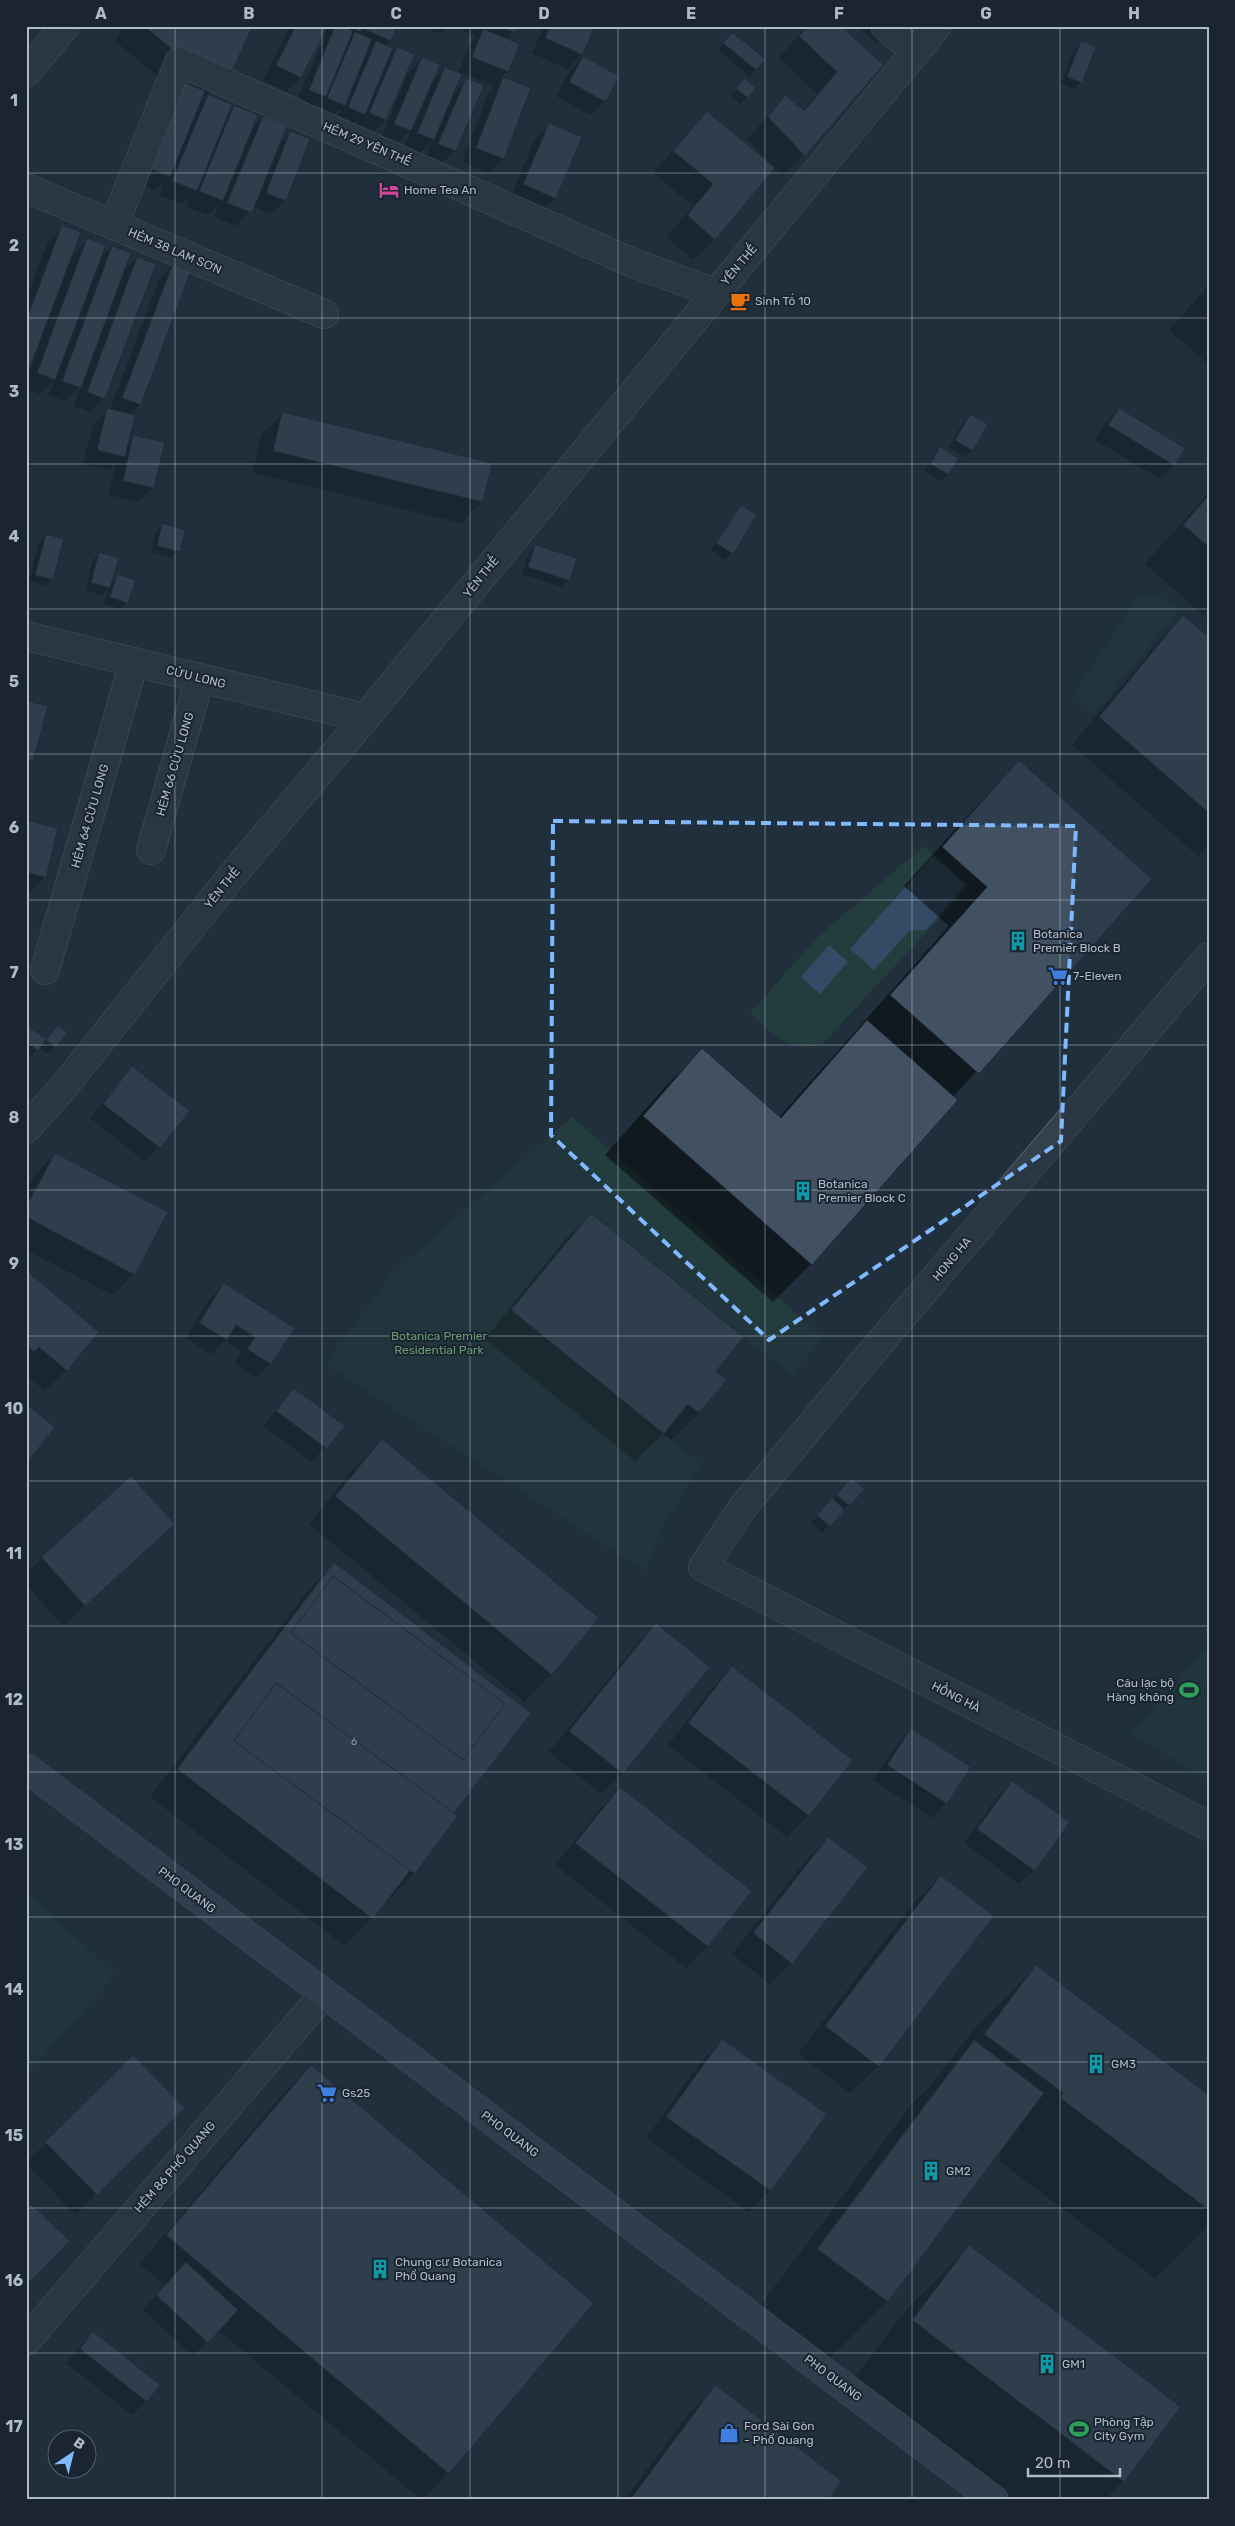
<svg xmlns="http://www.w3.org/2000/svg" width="1235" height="2526" font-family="Rubik,sans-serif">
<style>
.green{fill:#233c3e}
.water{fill:#334b65}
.shadow{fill:#0007;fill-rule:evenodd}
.building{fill:#415161;stroke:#1c2733}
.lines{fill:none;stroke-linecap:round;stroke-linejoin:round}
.minor-casing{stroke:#535e6a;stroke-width:30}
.tertiary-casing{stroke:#535e6a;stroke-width:30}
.secondary-casing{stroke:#535e6a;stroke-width:30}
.minor{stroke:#35404d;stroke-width:28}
.tertiary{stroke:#35404d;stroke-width:28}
.secondary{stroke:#425060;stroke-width:28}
.marked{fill:none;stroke:#7fb9ff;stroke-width:4;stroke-dasharray:10 6;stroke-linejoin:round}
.grid{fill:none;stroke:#b0bbc8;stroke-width:1;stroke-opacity:0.55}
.labels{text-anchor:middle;stroke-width:4;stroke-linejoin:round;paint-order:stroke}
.number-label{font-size:10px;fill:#94a0ae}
.street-label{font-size:12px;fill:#b0bbc8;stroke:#1a2531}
.poi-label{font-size:12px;fill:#b0bbc8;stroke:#1a2531;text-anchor:start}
.park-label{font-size:12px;fill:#659b6e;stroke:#1a2531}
.neatline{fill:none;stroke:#b0bbc8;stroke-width:2}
.grid-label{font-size:16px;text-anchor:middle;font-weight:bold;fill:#b0bbc8}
</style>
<rect width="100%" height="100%" fill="#212f3d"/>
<g class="green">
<polygon points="1151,595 1164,599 1178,611 1094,713 1076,697 1076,690 1134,603 1141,596"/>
<path d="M 924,846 L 970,886 L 823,1043 C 791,1056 772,1033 750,1013 L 819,936 Z"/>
<polygon points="572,1117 823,1337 792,1375 591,1213 512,1310 701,1464 664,1524 645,1571 325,1364 391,1275"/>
<polygon points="1209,1646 1209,1780 1131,1734"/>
<polygon points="26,1890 115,1975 26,2075"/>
</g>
<g class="water">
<polygon points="933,856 966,885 926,930 909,931 874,970 850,949"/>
<polygon points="829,945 848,962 820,994 801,977"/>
</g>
<g class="shadow">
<path d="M 124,26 L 240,26 L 229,75 L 208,96 L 227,114 L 234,106 L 251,129 L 263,118 L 278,145 L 291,133 L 285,200 L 271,214 L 253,207 L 236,226 L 214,217 L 219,204 L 208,215 L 186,206 L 189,197 L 181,204 L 159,195 L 165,181 L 155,191 L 132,181 L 178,85 L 157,76 L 115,41 ZM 202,94 L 207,96 L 197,107 Z"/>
<polygon points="290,26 395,26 390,40 384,46 388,57 397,48 385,120 371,134 356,127 359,119 350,128 335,122 341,108 329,119 314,113 318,103 311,110 295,104 325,36 322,35 300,78 286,92 263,80"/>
<polygon points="421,26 449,26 441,34"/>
<polygon points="466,26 517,26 507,40 507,71 501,77 530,89 503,159 489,173 462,162 489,92 495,87 462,72 453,93 467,79 482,86 454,151 440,165 425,158 432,141 419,154 404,148 411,129 396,145 381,138 408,73 422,59 431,83 445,68 458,73 470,45 477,37 464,31"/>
<polygon points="544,26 588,26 582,54 568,69 532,53"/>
<polygon points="807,26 839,26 881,66 804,155 783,176 774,167 714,239 693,260 667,237 693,206 653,173 707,112 770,165 771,164 747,139 785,97 802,111 817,94 779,58"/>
<polygon points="857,26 893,26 876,43"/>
<polygon points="726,40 756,69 749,76 718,50"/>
<polygon points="1081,43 1081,82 1074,89 1061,84 1074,49"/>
<polygon points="583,57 605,101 590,115 556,96 569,72"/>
<polygon points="744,80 747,97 740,104 730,96"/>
<polygon points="549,125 555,198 541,212 510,199 535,139"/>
<polygon points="63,227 70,257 87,240 98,261 112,247 121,274 137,258 104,398 90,412 74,406 81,385 65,401 48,395 55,379 40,394 26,389 26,380 33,363 26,369 26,300 48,241"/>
<polygon points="173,265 140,404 129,415 127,443 134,436 153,488 138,502 109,495 116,463 109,470 83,464 93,424 110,410 159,279"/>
<polygon points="1209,285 1209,365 1169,330"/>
<polygon points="1119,409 1184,449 1174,465 1160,479 1095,440 1105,423"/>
<polygon points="283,414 482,501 461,523 253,473 261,435"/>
<polygon points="970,415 972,450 965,457 949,447 963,422"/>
<polygon points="940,449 948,474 941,481 924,471"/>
<polygon points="1209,492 1209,609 1203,615 1145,564"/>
<polygon points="741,506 732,553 725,560 711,550"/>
<polygon points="163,525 178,551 172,558 151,552 156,532"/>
<polygon points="46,536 52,579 45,586 29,581 39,542"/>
<polygon points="536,546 569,580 562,587 522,574 529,553"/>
<polygon points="99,554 110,583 118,576 127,602 121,609 104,604 109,587 102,595 85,590 93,560"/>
<polygon points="1183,617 1209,639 1209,845 1198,856 1072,745 1156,645"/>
<polygon points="28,702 32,761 26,767 26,704"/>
<polygon points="1019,762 1151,879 953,1097 811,1264 773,1302 605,1155 664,1088 702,1050 779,1117 949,926 904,886 981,801"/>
<polygon points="28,822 45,877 31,891 26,890 26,824"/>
<polygon points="26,1027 46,1041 58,1027 55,1047 48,1054 39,1047 30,1057 26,1054"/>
<polygon points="133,1068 188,1111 145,1162 90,1118"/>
<polygon points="55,1154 134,1274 113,1295 26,1250 26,1190 34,1176"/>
<polygon points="591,1214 714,1371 699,1413 671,1440 663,1434 635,1461 485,1339 563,1242"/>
<polygon points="26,1272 66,1370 45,1391 26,1375"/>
<polygon points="224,1285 293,1328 270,1364 256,1378 234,1363 242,1351 225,1340 211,1354 186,1338 210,1299"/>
<polygon points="294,1390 343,1426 312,1462 263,1426"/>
<polygon points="382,1441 551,1674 524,1702 309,1524 354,1468"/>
<polygon points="844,1486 863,1489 822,1533 811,1523"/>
<polygon points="173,1524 63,1626 26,1585 26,1574 42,1558"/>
<polygon points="334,1564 452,1813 414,1873 345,1946 150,1797 307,1592"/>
<polygon points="656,1625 622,1773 601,1794 549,1752 635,1646"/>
<polygon points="732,1668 851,1760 808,1816 787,1837 668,1745 711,1689"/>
<polygon points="911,1729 969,1767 946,1803 932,1818 873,1780 897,1744"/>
<polygon points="1012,1782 1034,1870 1019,1884 964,1843 998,1796"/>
<polygon points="620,1789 750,1892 707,1946 686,1968 555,1865 599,1810"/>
<polygon points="829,1838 791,1963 770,1984 732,1954 807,1859"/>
<polygon points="941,1876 878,2066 850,2093 798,2054 913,1904"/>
<polygon points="1037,1966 1209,2096 1209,2225 1155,2278 999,2161 1002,2156 998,2153 887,2301 825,2363 756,2311 912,2104 933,2083 974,2029"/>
<polygon points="722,2041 770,2190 749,2212 646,2138 701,2062"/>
<polygon points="133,2057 184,2108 75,2215 26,2163"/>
<polygon points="311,2066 448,2473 422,2500 218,2330 193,2356 143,2310 165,2285 140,2264 283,2094"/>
<polygon points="969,2247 1123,2481 1105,2500 1004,2500 851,2382 907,2309"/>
<polygon points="93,2333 146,2401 132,2415 66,2363"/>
<polygon points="716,2387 826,2500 624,2500 688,2415"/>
</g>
<g class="building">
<polygon points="144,26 243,26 251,29 230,76 179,55"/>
<polygon points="296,26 328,26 301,78 276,65"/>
<polygon points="335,26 344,26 353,31 326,97 309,90"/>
<polygon points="348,26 363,26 361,32"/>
<polygon points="368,26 397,26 391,41 366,30"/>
<polygon points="499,26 518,26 516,33"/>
<polygon points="550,26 591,26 594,28 583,55 545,38"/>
<polygon points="808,26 841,26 883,65 805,156 768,117 785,95 804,111 837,72 799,36"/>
<polygon points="483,29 520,44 508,72 472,57"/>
<polygon points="355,32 372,39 345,106 327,98"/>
<polygon points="732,32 766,59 756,70 723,43"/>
<polygon points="376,41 393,48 365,115 348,107"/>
<polygon points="1081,41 1096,47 1082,83 1067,77"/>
<polygon points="397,47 415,54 386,120 369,113"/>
<polygon points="583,56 619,76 606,102 569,82"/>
<polygon points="422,57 440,65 411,131 394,124"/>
<polygon points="445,67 462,74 434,140 417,133"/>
<polygon points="503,77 531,88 504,159 476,148"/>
<polygon points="466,78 484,85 456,151 438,144"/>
<polygon points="744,78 756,88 748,98 736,89"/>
<polygon points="181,81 205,91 170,177 146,167"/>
<polygon points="208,94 232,105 197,191 172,181"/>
<polygon points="234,105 258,115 223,201 199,191"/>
<polygon points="707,111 775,168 715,240 687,215 713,184 673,151"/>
<polygon points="263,116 287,126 252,213 227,203"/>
<polygon points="549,123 582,137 556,199 523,184"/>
<polygon points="290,131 310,139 286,201 266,193"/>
<polygon points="62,225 81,232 30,367 26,365 26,321"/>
<polygon points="87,238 106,245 55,380 37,373"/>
<polygon points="112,246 131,253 81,388 62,381"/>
<polygon points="137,257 156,264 105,399 87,392"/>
<polygon points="173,263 191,270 141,405 122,398"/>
<polygon points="107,408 135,415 125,457 97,450"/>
<polygon points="1119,408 1185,448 1175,466 1108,425"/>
<polygon points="282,412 492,463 483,502 273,451"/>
<polygon points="970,414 988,424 973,451 955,440"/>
<polygon points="133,435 165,442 154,488 123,481"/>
<polygon points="940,447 958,458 949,475 930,464"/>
<polygon points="1209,495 1209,547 1183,525"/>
<polygon points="741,505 757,515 733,554 716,543"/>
<polygon points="162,523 185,530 180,552 157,546"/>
<polygon points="46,534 64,539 53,580 35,575"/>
<polygon points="535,545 577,558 570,581 528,567"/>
<polygon points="99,552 119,558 110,588 91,583"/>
<polygon points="117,574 136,580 128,603 110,597"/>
<polygon points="1183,615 1209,637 1209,813 1099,717"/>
<polygon points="28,701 48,706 33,762 26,760"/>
<polygon points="1019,760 1152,879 979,1074 890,995 987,887 942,847"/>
<polygon points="28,821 58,828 46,878 26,872"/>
<polygon points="867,1020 958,1100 812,1265 643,1116 702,1048 781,1118"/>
<polygon points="26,1025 46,1039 38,1051 26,1042"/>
<polygon points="58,1025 67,1032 56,1048 46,1040"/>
<polygon points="132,1066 190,1111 160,1148 103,1104"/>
<polygon points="55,1153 168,1212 135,1275 26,1217 26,1207"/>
<polygon points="591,1213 744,1337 716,1371 727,1380 699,1413 688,1404 664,1434 511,1310"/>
<polygon points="26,1270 99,1332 67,1371 39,1347 34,1352 26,1345"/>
<polygon points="224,1283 295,1328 271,1364 247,1349 255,1337 236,1325 227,1340 199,1323"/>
<polygon points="294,1388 345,1426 327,1449 276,1411"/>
<polygon points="26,1404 55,1427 26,1464"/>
<polygon points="382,1439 599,1618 552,1675 335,1496"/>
<polygon points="131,1476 175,1524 85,1606 41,1557"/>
<polygon points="851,1478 865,1489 850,1506 836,1495"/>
<polygon points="832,1498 845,1510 830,1527 817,1515"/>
<polygon points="334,1562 531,1713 373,1919 177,1769"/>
<polygon points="333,1576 505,1704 463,1760 291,1633"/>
<polygon points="656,1623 710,1667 623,1774 569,1731"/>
<polygon points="732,1666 853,1760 809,1816 688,1723"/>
<polygon points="276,1683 458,1816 415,1874 234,1741"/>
<polygon points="911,1728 971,1767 947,1804 887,1765"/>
<polygon points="1012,1781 1070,1822 1035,1871 977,1829"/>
<polygon points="620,1787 752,1891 708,1947 575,1843"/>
<polygon points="828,1837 868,1867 792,1964 753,1933"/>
<polygon points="941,1875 994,1916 879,2067 825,2026"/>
<polygon points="1036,1965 1209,2095 1209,2210 1060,2098 1063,2093 984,2034"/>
<polygon points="722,2039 827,2114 771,2191 666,2117"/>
<polygon points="974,2040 1044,2093 888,2302 817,2249"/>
<polygon points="133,2055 185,2108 97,2195 45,2142"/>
<polygon points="311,2065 594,2303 449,2474 166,2235"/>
<polygon points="31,2204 70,2241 26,2286 26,2209"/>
<polygon points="969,2245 1181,2407 1124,2482 912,2320"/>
<polygon points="186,2262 238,2310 208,2343 156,2295"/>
<polygon points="93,2331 160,2385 147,2402 80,2349"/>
<polygon points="715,2385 842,2481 828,2500 630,2500"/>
</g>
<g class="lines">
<defs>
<g id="minor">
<polyline points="885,26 915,52"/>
<polyline points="26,73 65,26"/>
<polyline points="26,188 324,314"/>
<polyline points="114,225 179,62 633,263 715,293"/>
<polyline points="26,636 365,718"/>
<polyline points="151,850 200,678"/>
<polyline points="45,970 134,662"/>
<polyline points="26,1129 62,1089 235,872 365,718 937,26"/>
<polyline points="26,2341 324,1994"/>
</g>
<polyline id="tertiary" points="1209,957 878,1345 743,1507 703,1567 1209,1826"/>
<polyline id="secondary" points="26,1768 994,2500"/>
</defs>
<use href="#minor" class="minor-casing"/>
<use href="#tertiary" class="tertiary-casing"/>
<use href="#secondary" class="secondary-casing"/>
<use href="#minor" class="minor"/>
<use href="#tertiary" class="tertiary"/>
<use href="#secondary" class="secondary"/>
</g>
<path d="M0 0H1235V2526H0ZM 553,821 L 1076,826 L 1061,1141 L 769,1340 L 551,1135 Z" fill="#212f3d" fill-opacity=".55" fill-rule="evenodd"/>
<path class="marked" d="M 553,821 L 1076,826 L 1061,1141 L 769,1340 L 551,1135 Z"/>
<path class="grid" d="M 175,26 L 175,2500M 322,26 L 322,2500M 470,26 L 470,2500M 618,26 L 618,2500M 765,26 L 765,2500M 912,26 L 912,2500M 1060,26 L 1060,2500M 26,173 L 1209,173M 26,318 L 1209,318M 26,464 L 1209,464M 26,609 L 1209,609M 26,754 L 1209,754M 26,900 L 1209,900M 26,1045 L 1209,1045M 26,1190 L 1209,1190M 26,1336 L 1209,1336M 26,1481 L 1209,1481M 26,1626 L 1209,1626M 26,1772 L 1209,1772M 26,1917 L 1209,1917M 26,2062 L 1209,2062M 26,2208 L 1209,2208M 26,2353 L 1209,2353"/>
<defs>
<symbol id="hotel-bare" viewBox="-9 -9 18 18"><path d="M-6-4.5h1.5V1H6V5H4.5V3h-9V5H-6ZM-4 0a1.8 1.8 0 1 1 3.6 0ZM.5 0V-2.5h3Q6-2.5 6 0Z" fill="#d1479c" stroke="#1a2531" stroke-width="2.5" paint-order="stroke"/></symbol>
<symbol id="cafe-bare" viewBox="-9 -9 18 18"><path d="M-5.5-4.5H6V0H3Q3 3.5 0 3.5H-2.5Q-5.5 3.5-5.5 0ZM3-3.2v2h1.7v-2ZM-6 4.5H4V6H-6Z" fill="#e8710a" stroke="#1a2531" stroke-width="2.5" paint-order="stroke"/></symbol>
<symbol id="building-bare" viewBox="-9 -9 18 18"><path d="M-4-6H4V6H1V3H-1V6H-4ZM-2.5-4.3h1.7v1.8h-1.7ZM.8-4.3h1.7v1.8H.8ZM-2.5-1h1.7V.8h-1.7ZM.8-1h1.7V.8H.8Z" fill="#0f9aa8" stroke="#1a2531" stroke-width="2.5" paint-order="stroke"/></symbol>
<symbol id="supermarket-bare" viewBox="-9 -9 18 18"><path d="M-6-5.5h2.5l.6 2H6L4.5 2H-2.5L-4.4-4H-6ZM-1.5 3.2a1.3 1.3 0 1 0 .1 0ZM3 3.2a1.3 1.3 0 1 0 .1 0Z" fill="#3f7fe0" stroke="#1a2531" stroke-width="2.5" paint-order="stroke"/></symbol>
<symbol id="stadium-bare" viewBox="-9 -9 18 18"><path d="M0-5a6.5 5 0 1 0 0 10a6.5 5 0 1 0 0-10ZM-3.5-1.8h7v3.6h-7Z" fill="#2e9e5b" stroke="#1a2531" stroke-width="2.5" paint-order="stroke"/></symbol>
<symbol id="shop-bare" viewBox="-9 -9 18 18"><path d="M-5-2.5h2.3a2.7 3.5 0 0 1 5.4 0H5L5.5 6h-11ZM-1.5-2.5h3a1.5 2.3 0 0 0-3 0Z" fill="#3f7fe0" stroke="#1a2531" stroke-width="2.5" paint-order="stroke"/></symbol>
</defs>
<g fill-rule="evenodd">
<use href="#hotel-bare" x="375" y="176" width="28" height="28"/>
<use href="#cafe-bare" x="726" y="287" width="28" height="28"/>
<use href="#building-bare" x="1004" y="927" width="28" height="28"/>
<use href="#supermarket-bare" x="1044" y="962" width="28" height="28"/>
<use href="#building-bare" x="789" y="1177" width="28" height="28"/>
<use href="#stadium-bare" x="1175" y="1676" width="28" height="28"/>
<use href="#building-bare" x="1082" y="2050" width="28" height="28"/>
<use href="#supermarket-bare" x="313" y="2079" width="28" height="28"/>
<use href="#building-bare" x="917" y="2157" width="28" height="28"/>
<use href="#building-bare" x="366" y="2255" width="28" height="28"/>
<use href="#building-bare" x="1033" y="2350" width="28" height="28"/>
<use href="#stadium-bare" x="1065" y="2415" width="28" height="28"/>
<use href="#shop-bare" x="715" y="2419" width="28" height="28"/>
</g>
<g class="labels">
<g class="number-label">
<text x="354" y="1745">6</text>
</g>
<g class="street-label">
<text transform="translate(367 144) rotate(23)" y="4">HẺM 29 YÊN THẾ</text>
<text transform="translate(175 251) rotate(23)" y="4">HẺM 38 LAM SƠN</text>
<text transform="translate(739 265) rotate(-50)" y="4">YÊN THẾ</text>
<text transform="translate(481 577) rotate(-51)" y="4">YÊN THẾ</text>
<text transform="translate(196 677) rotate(14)" y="4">CỬU LONG</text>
<text transform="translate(175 764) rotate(-74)" y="4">HẺM 66 CỬU LONG</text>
<text transform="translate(90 816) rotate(-74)" y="4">HẺM 64 CỬU LONG</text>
<text transform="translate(222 888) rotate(-51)" y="4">YÊN THẾ</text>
<text transform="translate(952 1259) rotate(-50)" y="4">HONG HA</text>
<text transform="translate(956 1697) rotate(27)" y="4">HỒNG HÀ</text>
<text transform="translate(187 1890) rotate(37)" y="4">PHO QUANG</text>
<text transform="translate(510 2134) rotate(37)" y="4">PHO QUANG</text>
<text transform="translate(175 2167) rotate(-49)" y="4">HẺM 86 PHỔ QUANG</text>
<text transform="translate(833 2378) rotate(37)" y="4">PHO QUANG</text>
</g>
<g class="poi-label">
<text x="404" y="194">Home Tea An</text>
<text x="755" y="305">Sinh Tố 10</text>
<text x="1033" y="938">Botanica<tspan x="1033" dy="14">Premier Block B</tspan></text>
<text x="1073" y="980">7-Eleven</text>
<text x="818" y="1188">Botanica<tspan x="818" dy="14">Premier Block C</tspan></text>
<text x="1174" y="1687" text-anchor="end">Câu lạc bộ<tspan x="1174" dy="14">Hàng không</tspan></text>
<text x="1111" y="2068">GM3</text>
<text x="342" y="2097">Gs25</text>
<text x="946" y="2175">GM2</text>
<text x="395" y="2266">Chung cư Botanica<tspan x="395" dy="14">Phổ Quang</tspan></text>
<text x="1062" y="2368">GM1</text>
<text x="1094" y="2426">Phòng Tập<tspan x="1094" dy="14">City Gym</tspan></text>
<text x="744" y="2430">Ford Sài Gòn<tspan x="744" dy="14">- Phổ Quang</tspan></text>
</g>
<g class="park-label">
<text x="439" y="1340">Botanica Premier<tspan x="439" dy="14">Residential Park</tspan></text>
</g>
</g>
<rect width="1235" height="2526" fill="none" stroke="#1a2531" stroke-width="55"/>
<g transform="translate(72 2454) rotate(35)"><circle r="24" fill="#1a2531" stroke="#56616d"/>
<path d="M0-4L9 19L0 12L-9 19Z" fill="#7fb9ff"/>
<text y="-8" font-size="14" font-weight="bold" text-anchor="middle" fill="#b0bbc8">B</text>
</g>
<path d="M1028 2468v8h92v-8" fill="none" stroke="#b0bbc8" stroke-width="2.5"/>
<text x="1035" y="2468" font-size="15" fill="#b0bbc8" stroke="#1a2531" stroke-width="4" paint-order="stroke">20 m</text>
<rect x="28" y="28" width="1180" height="2470" class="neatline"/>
<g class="grid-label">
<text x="101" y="19">A</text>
<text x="249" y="19">B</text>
<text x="396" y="19">C</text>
<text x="544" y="19">D</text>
<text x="691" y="19">E</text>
<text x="839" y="19">F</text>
<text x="986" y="19">G</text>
<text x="1134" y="19">H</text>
<text x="14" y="106">1</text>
<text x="14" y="251">2</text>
<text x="14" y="397">3</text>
<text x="14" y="542">4</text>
<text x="14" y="687">5</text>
<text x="14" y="833">6</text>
<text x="14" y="978">7</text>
<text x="14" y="1123">8</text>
<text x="14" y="1269">9</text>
<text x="14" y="1414">10</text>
<text x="14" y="1559">11</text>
<text x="14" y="1705">12</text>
<text x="14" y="1850">13</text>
<text x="14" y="1995">14</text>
<text x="14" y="2141">15</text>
<text x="14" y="2286">16</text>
<text x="14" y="2432">17</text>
</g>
</svg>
